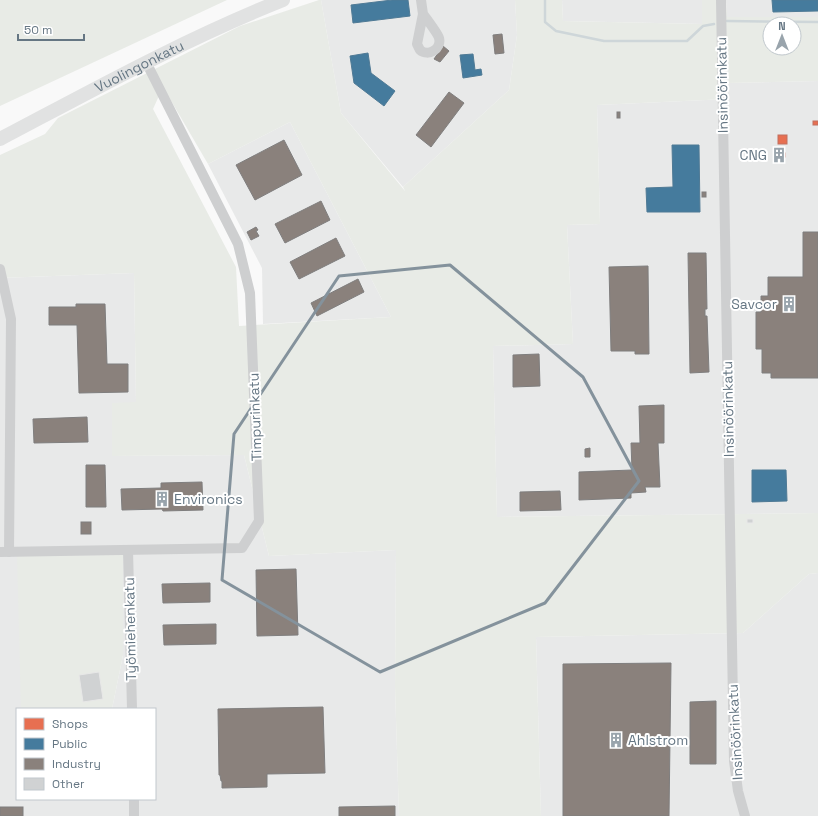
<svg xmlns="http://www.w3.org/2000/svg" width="818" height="816" font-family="'Space Grotesk',sans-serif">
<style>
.built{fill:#e8e9e9;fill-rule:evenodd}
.green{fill:#e8ebe6;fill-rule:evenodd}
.shops{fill:#e76f51;stroke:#c07160}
.public{fill:#457b9d;stroke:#4f7a95}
.industry{fill:#8a817c;stroke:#7f7e7e}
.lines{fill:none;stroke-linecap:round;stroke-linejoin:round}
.stream{stroke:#ced6d9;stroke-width:2.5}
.building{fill:#d0d2d3;stroke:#e8e8e8}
.street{stroke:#cecfd0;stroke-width:10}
.secondary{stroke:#e1e2e2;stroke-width:14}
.marked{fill:none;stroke:#84929c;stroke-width:3;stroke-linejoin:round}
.labels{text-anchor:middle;stroke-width:4;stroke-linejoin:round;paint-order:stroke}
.street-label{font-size:14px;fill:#657683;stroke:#fff}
.poi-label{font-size:14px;fill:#657683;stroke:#fff;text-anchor:end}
</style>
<rect width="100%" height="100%" fill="#f9f9f9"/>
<g class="built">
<polygon points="321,0 515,0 517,35 509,90 403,187 341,113"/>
<polygon points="562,0 702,0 702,24 563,21"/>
<polygon points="726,0 818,0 818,17 727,17"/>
<polygon points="818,81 818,513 497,517 493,346 573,344 567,225 600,224 597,105 728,99 727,83"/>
<polygon points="290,122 391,317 263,324 262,268 208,164"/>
<path d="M 134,273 L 136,402 L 112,456 L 244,455 L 269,556 L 396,550 L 395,687 L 399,816 L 0,816 L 0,278 ZM 123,655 L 112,709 L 155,709 L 155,799 L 17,799 L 17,709 L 21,709 Z"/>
<polygon points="818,573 818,816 541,816 536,637 743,633 809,574"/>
</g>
<g class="green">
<polygon points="0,0 227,0 0,106"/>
<path d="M 319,0 L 321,0 L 341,113 L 405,191 L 403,187 L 509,90 L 517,35 L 515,0 L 562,0 L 563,21 L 702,24 L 702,0 L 726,0 L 727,17 L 818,17 L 818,81 L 728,83 L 728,99 L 597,105 L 600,224 L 567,225 L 573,344 L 493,346 L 497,517 L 818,513 L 818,573 L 809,574 L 743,633 L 536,637 L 541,816 L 399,816 L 395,687 L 396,550 L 269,556 L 244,455 L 112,456 L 112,403 L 136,402 L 134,273 L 0,278 L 0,155 L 45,134 L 58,118 L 240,26 ZM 770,24 L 794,24 L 794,48 L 770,48 ZM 163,87 L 208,164 L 290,122 L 391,317 L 239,326 L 236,267 L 153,109 Z"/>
<polygon points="123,555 123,655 112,709 21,709 17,556"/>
</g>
<g class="shops">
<rect x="813" y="121" width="5" height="4"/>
<rect x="778" y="135" width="9" height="9"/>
<rect x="774" y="153" width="11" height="4"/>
</g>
<g class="public">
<polygon points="392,0 408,0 410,16 353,23 351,5"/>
<polygon points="772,0 818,0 818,11 773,12"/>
<polygon points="368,53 371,73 395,91 384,106 354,83 350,56"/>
<polygon points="473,54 475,70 481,69 482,75 463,78 460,55"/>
<polygon points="672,145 699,145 700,212 647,212 646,188 673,187"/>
<polygon points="752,470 786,470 787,501 752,502"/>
</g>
<g class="industry">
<polygon points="502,34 504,53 495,54 493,35"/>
<polygon points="443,46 449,51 440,62 434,59"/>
<polygon points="449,92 464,103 431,147 416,135"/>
<rect x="617" y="112" width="3" height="6"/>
<polygon points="284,140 302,175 255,200 236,165"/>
<rect x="702" y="192" width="4" height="5"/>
<polygon points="321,201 330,220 285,243 275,224"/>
<polygon points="256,227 258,230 256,231 259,236 251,240 247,232"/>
<polygon points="803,232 818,232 818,378 771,378 771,373 762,373 762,349 756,349 756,312 761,312 761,296 768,296 768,277 803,277"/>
<polygon points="336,238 345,256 299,279 290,262"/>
<polygon points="688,253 706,253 707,309 705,309 705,316 707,316 709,372 690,373"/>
<polygon points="648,266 649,354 635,354 635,351 611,351 609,267"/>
<polygon points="358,279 364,292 317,316 311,303"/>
<polygon points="76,304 105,304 107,364 128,364 128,392 79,393 77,325 49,325 49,307 76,307"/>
<polygon points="539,354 540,386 513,387 513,355"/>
<polygon points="664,405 664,443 658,443 660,487 645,487 646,492 631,493 631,498 579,500 579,472 632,470 631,443 640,443 639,406"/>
<polygon points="87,417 88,442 34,443 33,419"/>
<polygon points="590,448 590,457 585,457 585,449"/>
<polygon points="86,465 105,465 106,507 86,507"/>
<polygon points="202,482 203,510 163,511 162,509 122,510 121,489 161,488 161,483"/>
<polygon points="560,491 561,510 520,511 520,492"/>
<rect x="81" y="522" width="10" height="12"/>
<polygon points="296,569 298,635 257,636 256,570"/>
<polygon points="210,583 210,602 163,603 162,584"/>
<polygon points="216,624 216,644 164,645 163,625"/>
<polygon points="671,663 669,816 563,816 563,664"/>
<polygon points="716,701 716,764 690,764 690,702"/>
<polygon points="323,707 325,773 267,774 267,787 222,788 222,781 221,781 220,775 219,775 218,709"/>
<polygon points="395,806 395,816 339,816 339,807"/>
<rect x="0" y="807" width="23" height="9"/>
</g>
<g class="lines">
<g class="stream">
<polyline points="545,0 545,22 556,31 604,41 687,41 703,26 714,24"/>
<polyline points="727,21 818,22"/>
</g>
</g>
<g class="building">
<rect x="747" y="519" width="6" height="4"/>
<polygon points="99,672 103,699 83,702 79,675"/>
</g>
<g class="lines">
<g class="street">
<path d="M 421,0 L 423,14 L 417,44 C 418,46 419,48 420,50 C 428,57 442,49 439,38 C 438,34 426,18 423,14"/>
<polyline points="721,0 734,761 738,791 745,816"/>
<polyline points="0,269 11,319 9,552"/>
<polyline points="128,550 132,709"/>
<polyline points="0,552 242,548 259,521 250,293 238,244 146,62"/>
<polyline points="134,799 134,816"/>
</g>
<path class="secondary" id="s1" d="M 0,139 C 93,90 185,39 283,0"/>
</g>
<path class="marked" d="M 450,265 L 583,377 L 639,481 L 545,603 L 380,672 L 222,580 L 234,434 L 339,276 Z"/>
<defs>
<symbol id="building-bare" viewBox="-9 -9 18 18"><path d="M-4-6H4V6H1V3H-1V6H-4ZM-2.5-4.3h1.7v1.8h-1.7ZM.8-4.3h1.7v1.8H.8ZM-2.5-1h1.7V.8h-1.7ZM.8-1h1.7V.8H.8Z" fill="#99a4ac" stroke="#fff" stroke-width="2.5" paint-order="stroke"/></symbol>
</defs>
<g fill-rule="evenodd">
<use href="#building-bare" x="768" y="144" width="22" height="22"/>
<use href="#building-bare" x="778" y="293" width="22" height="22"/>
<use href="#building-bare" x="151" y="488" width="22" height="22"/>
<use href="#building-bare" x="605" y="729" width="22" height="22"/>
</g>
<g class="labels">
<g class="street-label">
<text dy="5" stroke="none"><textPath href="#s1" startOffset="157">Vuolingonkatu</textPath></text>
<text transform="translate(722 85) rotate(-91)" y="5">Insinöörinkatu</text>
<text transform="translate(728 409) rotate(-91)" y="5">Insinöörinkatu</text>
<text transform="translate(255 417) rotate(-92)" y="5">Timpurinkatu</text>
<text transform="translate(130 629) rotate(-91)" y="5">Työmiehenkatu</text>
<text transform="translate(735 732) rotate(-93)" y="5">Insinöörinkatu</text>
</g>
<g class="poi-label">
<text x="767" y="160">CNG</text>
<text x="777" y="309">Savcor</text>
<text x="174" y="504" text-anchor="start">Environics</text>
<text x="628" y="745" text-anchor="start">Ahlstrom</text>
</g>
</g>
<rect x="16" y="708" width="140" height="92" fill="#ffffff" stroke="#c1c8cd"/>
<rect x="24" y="718" width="20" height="12" fill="#e76f51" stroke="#c1c8cd"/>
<text x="52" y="728" font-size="12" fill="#657683">Shops</text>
<rect x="24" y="738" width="20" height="12" fill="#457b9d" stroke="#c1c8cd"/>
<text x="52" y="748" font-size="12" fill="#657683">Public</text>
<rect x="24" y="758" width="20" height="12" fill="#8a817c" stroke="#c1c8cd"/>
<text x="52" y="768" font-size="12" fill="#657683">Industry</text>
<rect x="24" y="778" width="20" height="12" fill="#d0d2d3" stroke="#c1c8cd"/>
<text x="52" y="788" font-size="12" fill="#657683">Other</text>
<g transform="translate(782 36)"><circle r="19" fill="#ffffff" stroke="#c1c8cd"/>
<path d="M0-3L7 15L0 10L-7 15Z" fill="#99a4ac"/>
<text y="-6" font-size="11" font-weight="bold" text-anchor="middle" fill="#657683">N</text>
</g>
<path d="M18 34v6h66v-6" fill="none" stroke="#657683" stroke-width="2"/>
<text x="24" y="34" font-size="12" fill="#657683" stroke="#ffffff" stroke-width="3" paint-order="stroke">50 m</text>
</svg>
